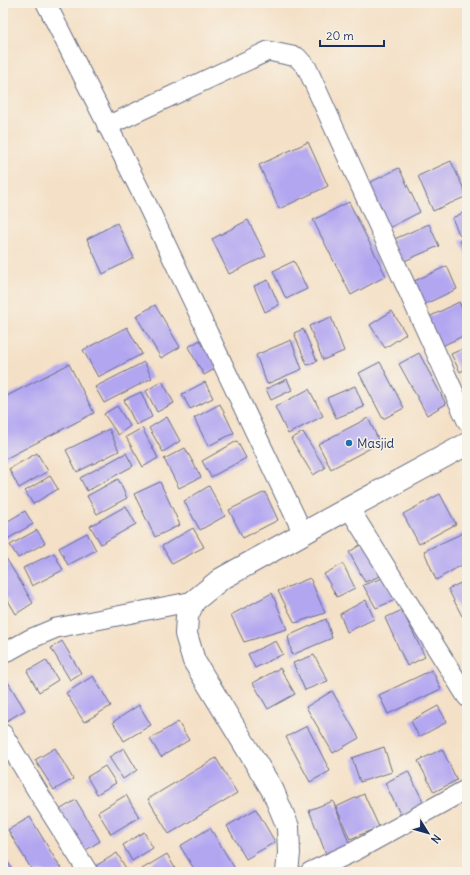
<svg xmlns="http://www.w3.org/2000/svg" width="470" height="875" font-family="Delius,sans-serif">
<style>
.building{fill:#b2a6f1}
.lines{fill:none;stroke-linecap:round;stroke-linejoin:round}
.minor-casing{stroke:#676d82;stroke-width:21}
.tertiary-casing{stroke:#676d82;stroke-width:24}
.minor{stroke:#fff;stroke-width:19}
.tertiary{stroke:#fff;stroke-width:22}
.poi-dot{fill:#1f6fb2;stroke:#f7f3e8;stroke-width:1.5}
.labels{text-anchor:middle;stroke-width:3;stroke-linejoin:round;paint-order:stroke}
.poi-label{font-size:13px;fill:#1b2f5e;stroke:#f7f3e8;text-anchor:start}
</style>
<rect width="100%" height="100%" fill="#f7f3e8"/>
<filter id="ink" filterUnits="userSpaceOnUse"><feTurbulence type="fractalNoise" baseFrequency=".025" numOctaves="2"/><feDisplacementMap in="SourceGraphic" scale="8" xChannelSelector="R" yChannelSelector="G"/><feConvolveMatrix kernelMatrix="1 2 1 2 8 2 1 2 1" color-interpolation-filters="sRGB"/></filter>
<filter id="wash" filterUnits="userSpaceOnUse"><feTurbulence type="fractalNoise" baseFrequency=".012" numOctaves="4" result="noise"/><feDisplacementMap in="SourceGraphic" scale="16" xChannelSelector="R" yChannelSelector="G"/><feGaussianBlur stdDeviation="0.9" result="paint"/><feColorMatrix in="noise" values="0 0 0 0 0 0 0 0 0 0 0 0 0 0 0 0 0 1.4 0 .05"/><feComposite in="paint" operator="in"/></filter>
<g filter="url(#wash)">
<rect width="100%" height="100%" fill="#f4e0c6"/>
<g id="blocks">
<g class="building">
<polygon points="308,142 328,186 279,209 259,165"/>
<polygon points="451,161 467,196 433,211 418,176"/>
<polygon points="399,168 420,212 387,229 365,185"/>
<polygon points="349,202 386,276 351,295 313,220"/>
<polygon points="467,211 467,232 460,236 452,218"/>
<polygon points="248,220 266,256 229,274 212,239"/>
<polygon points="117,223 134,258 103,274 87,239"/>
<polygon points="429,224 439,246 402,262 392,240"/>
<polygon points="467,238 467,257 460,240"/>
<polygon points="294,261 307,289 286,299 273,271"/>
<polygon points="447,266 457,289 421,306 410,283"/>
<polygon points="268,280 279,305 265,312 254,286"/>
<polygon points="459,302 467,319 467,334 440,347 427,318"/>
<polygon points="155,305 180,347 161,358 136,316"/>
<polygon points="392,311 406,334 385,348 370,325"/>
<polygon points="331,317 344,351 323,360 309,326"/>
<polygon points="127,327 142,354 98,377 83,350"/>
<polygon points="303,329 317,361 307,365 294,333"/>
<polygon points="204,338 220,366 204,375 188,347"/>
<polygon points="291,340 302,369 267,384 256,355"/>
<polygon points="467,347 467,368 460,372 451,354"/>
<polygon points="419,353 446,404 427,415 399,364"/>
<polygon points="144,362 152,378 104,403 95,387"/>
<polygon points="380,362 404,408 383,419 359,373"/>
<polygon points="69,364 94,413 3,460 3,398"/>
<polygon points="287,379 292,390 271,400 266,389"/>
<polygon points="162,381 174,403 157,412 146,391"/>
<polygon points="205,382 213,398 190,409 182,394"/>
<polygon points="355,386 364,407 336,418 327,398"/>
<polygon points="309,389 323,416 288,434 275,407"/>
<polygon points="141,392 152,417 136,425 124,400"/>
<polygon points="220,404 234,433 208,446 194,418"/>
<polygon points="117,406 130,426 118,435 104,414"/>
<polygon points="167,417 180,441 163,452 149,428"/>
<polygon points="368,418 380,443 331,469 318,444"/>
<polygon points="142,428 158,458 143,467 126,437"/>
<polygon points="109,429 119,451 77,472 66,450"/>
<polygon points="303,432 325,468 313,475 291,439"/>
<polygon points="237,441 246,458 211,477 202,461"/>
<polygon points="185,448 201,477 179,488 164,459"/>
<polygon points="37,453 48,471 19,488 9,469"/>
<polygon points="126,453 133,466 87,491 80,478"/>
<polygon points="50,476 58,489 33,504 25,491"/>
<polygon points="118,479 127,498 97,514 87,496"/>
<polygon points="160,482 180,525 155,537 134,494"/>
<polygon points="209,486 225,516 200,530 184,501"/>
<polygon points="265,492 278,520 243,538 229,510"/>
<polygon points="440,494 456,524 419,544 403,514"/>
<polygon points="126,506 136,524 101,544 90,526"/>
<polygon points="25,511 33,524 4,541 3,539 3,524"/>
<polygon points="193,528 204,547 172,564 162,546"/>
<polygon points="37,530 45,543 18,558 10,545"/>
<polygon points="87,533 96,550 68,565 59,548"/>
<polygon points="463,533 467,542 467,562 436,580 424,551"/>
<polygon points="365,542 383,575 365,582 349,552"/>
<polygon points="3,553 33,603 16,614 3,592"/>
<polygon points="54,553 63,570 32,586 23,568"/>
<polygon points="343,564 355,588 337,597 324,574"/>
<polygon points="310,578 325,613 295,623 278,591"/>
<polygon points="383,578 395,600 376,608 363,585"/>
<polygon points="467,580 467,613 462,616 448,589"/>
<polygon points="272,593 287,629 244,642 231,615"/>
<polygon points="366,600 374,619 347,632 340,614"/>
<polygon points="402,610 425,657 407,666 385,618"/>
<polygon points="326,619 332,638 292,655 288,636"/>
<polygon points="62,641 81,673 70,680 51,648"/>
<polygon points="276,641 283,654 255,668 248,654"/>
<polygon points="314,655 328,681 305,690 293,663"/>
<polygon points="46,660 58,680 39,692 27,671"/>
<polygon points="280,668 295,694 268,709 253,683"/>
<polygon points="432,670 441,689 388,714 379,695"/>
<polygon points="93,676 111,706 84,722 66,693"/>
<polygon points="6,679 25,710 3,723 3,681"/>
<polygon points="332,691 359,738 333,753 306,707"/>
<polygon points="139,705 151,725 124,741 113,722"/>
<polygon points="438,706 447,722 419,737 411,721"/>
<polygon points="178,722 189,740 161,757 150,739"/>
<polygon points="307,726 330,771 310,782 286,737"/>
<polygon points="384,747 392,772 360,782 352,758"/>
<polygon points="55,748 73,779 54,790 35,760"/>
<polygon points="124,748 137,770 123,779 109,757"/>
<polygon points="442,749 457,780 434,792 418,761"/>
<polygon points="216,758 237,793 169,834 148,799"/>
<polygon points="105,766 116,783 97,794 87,777"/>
<polygon points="408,771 425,805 401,816 385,783"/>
<polygon points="364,794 379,827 350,839 336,807"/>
<polygon points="126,795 139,817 111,834 98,812"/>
<polygon points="76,800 100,841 80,854 56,812"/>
<polygon points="333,801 350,845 326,854 309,810"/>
<polygon points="256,809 275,842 246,859 227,826"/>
<polygon points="30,817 63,872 33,872 8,830"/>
<polygon points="210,828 237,872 196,872 180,846"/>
<polygon points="144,832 153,848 132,861 123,845"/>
<polygon points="117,853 128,872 91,872 89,870"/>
<polygon points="167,854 177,872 143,872 142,869"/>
<polygon points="6,859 14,872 3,872 3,861"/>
</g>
</g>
</g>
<g filter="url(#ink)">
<use href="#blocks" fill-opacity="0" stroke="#676d82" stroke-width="1"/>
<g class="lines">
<defs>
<g id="minor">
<polyline points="46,3 142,194 303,533"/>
<polyline points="107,126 268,51 297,57 307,68 467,421"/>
<polyline points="349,508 467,697"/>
<polyline points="3,654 30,639 56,628 194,601"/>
<polyline points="3,734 44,802 88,872"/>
<polyline points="310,872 355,851 467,789"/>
</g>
<polyline id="tertiary" points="287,872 289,853 288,827 273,791 194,661 186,634 187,616 194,601 221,579 349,508 467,444"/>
</defs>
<use href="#minor" class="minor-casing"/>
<use href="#tertiary" class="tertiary-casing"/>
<use href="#minor" class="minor"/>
<use href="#tertiary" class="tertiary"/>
</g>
</g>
<circle class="poi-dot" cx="349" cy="443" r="4"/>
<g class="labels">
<g class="poi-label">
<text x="357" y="448">Masjid</text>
</g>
</g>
<rect width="470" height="875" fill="none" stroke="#f7f3e8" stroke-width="16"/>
<g transform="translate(428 833) rotate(127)" stroke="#f7f3e8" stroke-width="3" paint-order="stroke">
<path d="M0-3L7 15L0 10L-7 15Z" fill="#1b2f5e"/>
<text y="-6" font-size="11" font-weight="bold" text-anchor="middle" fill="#1b2f5e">N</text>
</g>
<path d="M320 40v6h64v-6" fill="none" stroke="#1b2f5e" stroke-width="2"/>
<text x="326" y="40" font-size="12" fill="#1b2f5e" stroke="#f7f3e8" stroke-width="3" paint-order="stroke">20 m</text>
</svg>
